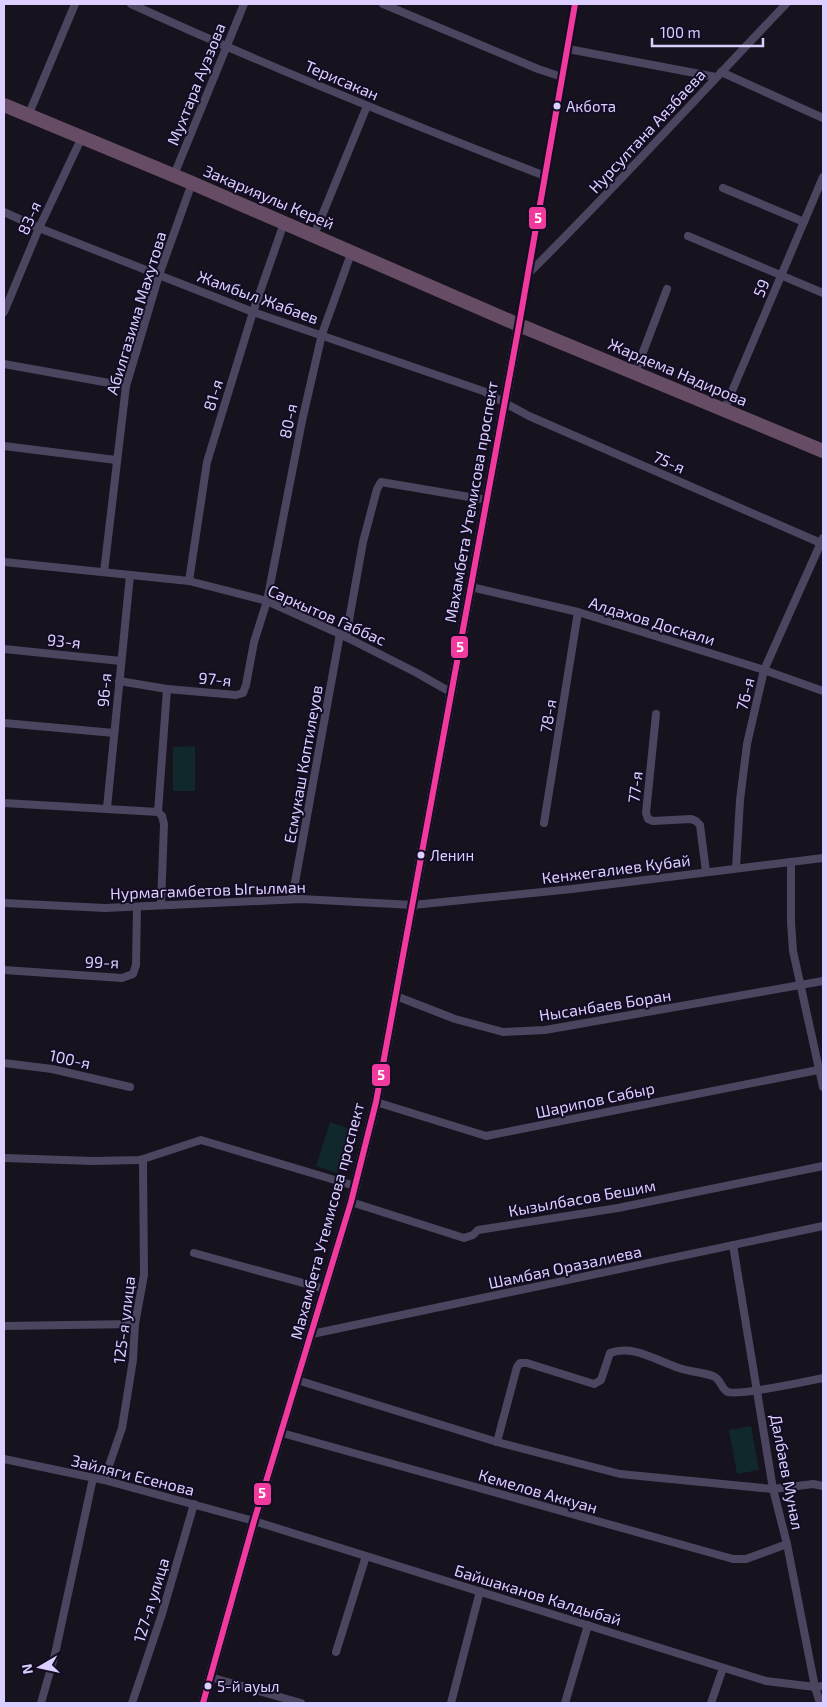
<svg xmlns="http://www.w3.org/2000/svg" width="827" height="1707" font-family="'Exo 2',sans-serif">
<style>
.garden{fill:#10272c}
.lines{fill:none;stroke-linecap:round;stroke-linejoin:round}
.street{stroke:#4b4560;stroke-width:8}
.secondary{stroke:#595372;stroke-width:10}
.highway{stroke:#664d65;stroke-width:14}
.bus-1-casing{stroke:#140c24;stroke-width:10}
.bus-1{stroke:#f13a9d;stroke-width:6}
.bus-dot{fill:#dccfff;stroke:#140c24;stroke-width:2}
.labels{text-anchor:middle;stroke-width:4;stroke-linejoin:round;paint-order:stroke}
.bus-label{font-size:15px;fill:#dccfff;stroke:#140c24;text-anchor:start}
.street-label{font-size:16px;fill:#dccfff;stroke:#140c24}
.line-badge{stroke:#140c24;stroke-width:2}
.badge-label{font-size:14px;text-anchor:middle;font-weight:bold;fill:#fff}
</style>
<rect width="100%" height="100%" fill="#16121e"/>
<g class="garden">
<polygon points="195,746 195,791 173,791 173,747"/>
<polygon points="330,1122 352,1130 337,1173 316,1166"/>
<polygon points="751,1426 759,1470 737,1474 729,1430"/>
</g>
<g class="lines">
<g class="street">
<path d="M 131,4 C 267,66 405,122 545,176"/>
<polyline points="383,4 538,69 562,77"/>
<polyline points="568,49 716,77"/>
<polyline points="721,72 823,118"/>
<polyline points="28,116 75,4"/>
<polyline points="174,175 244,4"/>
<polyline points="723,188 804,222"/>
<polyline points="4,212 39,228 253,312 483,391 529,416 823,544"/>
<polyline points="314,235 367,106"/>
<polyline points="688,236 823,293"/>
<path d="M 527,275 C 616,187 700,94 786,4"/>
<polyline points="4,312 39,228 82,137"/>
<polyline points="519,325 575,4"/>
<polyline points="4,364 126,386"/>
<polyline points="635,373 667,289"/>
<polyline points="724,410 823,177"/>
<polyline points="4,446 116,460"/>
<polyline points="4,562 189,581 267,601 340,634 417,673 452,693"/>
<polyline points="104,572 126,386 159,275 192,183"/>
<polyline points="189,581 207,462 253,312 284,223"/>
<polyline points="471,587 578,612 764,670 823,691"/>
<polyline points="346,637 363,542 377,489 381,482 487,500"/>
<polyline points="4,649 121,661"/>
<polyline points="119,681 167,689 236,695 243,693 246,685 254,642 267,601 302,421 322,334 352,251"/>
<polyline points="656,714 646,813 648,819 653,821 691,819 696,821 700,825 706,872"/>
<polyline points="4,723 114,733"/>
<polyline points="4,803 158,812 162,816 164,824 161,905"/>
<polyline points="107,808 130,575"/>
<polyline points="158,812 167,689"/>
<polyline points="544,823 578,612"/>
<polyline points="791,862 791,922 793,951 823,1087"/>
<polyline points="736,868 740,800 747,744 764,670 823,538"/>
<polyline points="292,899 340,634"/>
<polyline points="4,903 105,908 301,899 413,905 572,889 823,858"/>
<polyline points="4,970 122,978 133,974 136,965 137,907"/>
<polyline points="396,996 455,1019 503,1032 545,1030 823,981"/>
<polyline points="4,1063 52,1069 130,1087"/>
<polyline points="376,1102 486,1136 823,1069"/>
<polyline points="4,1158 93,1161 140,1160 201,1140 355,1186"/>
<polyline points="351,1202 464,1238 473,1235 478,1230 618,1208 823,1166"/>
<polyline points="733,1245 773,1489 787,1544 815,1687 820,1703"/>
<polyline points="194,1253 325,1289"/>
<polyline points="4,1326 135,1324"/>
<polyline points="312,1334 823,1226"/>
<polyline points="297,1380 497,1442 620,1474 773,1489 813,1484 823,1486"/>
<polyline points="282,1433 733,1559 746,1559 787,1544"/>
<path d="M 497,1442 L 517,1367 L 520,1363 L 527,1363 L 594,1384 L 601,1380 L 610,1353 C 633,1344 657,1361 679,1368 C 690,1372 702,1372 713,1376 C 721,1379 721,1389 728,1392 C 739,1396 808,1381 823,1378"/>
<polyline points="4,1459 104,1480 254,1521 766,1681 815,1687 823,1686"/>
<polyline points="104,1480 122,1428 133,1360 135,1324 144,1275 143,1163 140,1160"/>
<polyline points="336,1652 366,1556"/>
<polyline points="210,1677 301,1703"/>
<polyline points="41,1703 55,1654 93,1478"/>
<polyline points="132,1703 162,1614 194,1504"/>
<polyline points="451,1703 480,1591"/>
<polyline points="565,1703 588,1625"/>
<polyline points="711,1703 723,1668"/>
</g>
<polyline class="secondary" points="203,1703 254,1521 351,1202 376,1102 519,325"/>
<polyline class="highway" points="4,105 192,183 519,325 823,451"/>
<defs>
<polyline id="bus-1" points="203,1703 254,1521 351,1202 376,1102 519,325 575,4"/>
</defs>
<use href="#bus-1" class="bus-1-casing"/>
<use href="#bus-1" class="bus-1"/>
</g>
<g class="bus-dot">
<circle cx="557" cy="106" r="4.5"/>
<circle cx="421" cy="855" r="4.5"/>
<circle cx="208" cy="1686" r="4.5"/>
</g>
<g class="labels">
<g class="bus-label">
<text x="566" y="112">Акбота</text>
<text x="430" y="861">Ленин</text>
<text x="217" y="1692">5-й ауыл</text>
</g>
<g class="street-label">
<text transform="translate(342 80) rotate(23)" y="6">Терисакан</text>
<text transform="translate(196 84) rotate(-68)" y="6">Мухтара Ауэзова</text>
<text transform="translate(647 131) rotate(-47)" y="6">Нурсултана Аязбаева</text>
<text transform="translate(269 197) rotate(23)" y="6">Закарияулы Керей</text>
<text transform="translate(29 218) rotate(-66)" y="6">83-я</text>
<text transform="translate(761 288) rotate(-68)" y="6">59</text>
<text transform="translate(258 297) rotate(20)" y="6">Жамбыл Жабаев</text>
<text transform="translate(136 313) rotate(-73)" y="6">Абилгазима Махутова</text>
<text transform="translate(678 372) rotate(23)" y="6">Жардема Надирова</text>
<text transform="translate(213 395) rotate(-73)" y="6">81-я</text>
<text transform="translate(288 421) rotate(-78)" y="6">80-я</text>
<text transform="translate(669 462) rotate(23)" y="6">75-я</text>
<text transform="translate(471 502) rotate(-80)" y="6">Махамбета Утемисова проспект</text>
<text transform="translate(327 615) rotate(24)" y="6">Саркытов Габбас</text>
<text transform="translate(652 621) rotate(17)" y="6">Алдахов Доскали</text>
<text transform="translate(64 641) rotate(6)" y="6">93-я</text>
<text transform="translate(215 679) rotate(5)" y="6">97-я</text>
<text transform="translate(104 690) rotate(-85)" y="6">96-я</text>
<text transform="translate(745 694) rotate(-77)" y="6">76-я</text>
<text transform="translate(548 716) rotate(-81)" y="6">78-я</text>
<text transform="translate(303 764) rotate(-80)" y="6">Есмукаш Коптилеуов</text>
<text transform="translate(635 787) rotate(-84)" y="6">77-я</text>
<text transform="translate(616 869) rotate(-7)" y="6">Кенжегалиев Кубай</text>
<text transform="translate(208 890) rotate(-2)" y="6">Нурмагамбетов Ыгылман</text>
<text transform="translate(102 962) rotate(1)" y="6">99-я</text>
<text transform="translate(605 1005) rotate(-9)" y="6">Нысанбаев Боран</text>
<text transform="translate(70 1059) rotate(12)" y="6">100-я</text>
<text transform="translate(595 1100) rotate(-12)" y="6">Шарипов Сабыр</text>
<text transform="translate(582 1198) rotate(-10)" y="6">Кызылбасов Бешим</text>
<text transform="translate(327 1221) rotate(-75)" y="6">Махамбета Утемисова проспект</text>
<text transform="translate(565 1267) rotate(-12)" y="6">Шамбая Оразалиева</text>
<text transform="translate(124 1320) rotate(-83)" y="6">125-я улица</text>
<text transform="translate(787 1472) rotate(79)" y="6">Далбаев Мунал</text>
<text transform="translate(133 1475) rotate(14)" y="6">Зайляги Есенова</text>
<text transform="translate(538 1491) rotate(16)" y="6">Кемелов Аккуан</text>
<text transform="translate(538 1595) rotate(17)" y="6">Байшаканов Калдыбай</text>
<text transform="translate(151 1600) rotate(-73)" y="6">127-я улица</text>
</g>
</g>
<g class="line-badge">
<rect x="528" y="206" width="19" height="24" rx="5" fill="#f13a9d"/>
<rect x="450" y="635" width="19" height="24" rx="5" fill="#f13a9d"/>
<rect x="371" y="1063" width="20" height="24" rx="5" fill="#f13a9d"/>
<rect x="253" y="1482" width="19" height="24" rx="5" fill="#f13a9d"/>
</g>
<g class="badge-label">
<text x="538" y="223">5</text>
<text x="460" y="652">5</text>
<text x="381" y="1080">5</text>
<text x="262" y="1498">5</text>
</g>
<rect width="827" height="1707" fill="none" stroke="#dccfff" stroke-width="10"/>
<g transform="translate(40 1667) rotate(261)" stroke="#140c24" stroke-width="4" paint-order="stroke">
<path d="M0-4L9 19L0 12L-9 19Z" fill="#dccfff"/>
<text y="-8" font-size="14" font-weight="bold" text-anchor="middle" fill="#dccfff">N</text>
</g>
<path d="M652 38v8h111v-8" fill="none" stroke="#dccfff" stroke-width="2.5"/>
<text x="660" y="38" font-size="15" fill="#dccfff" stroke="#140c24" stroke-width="4" paint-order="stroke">100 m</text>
</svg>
